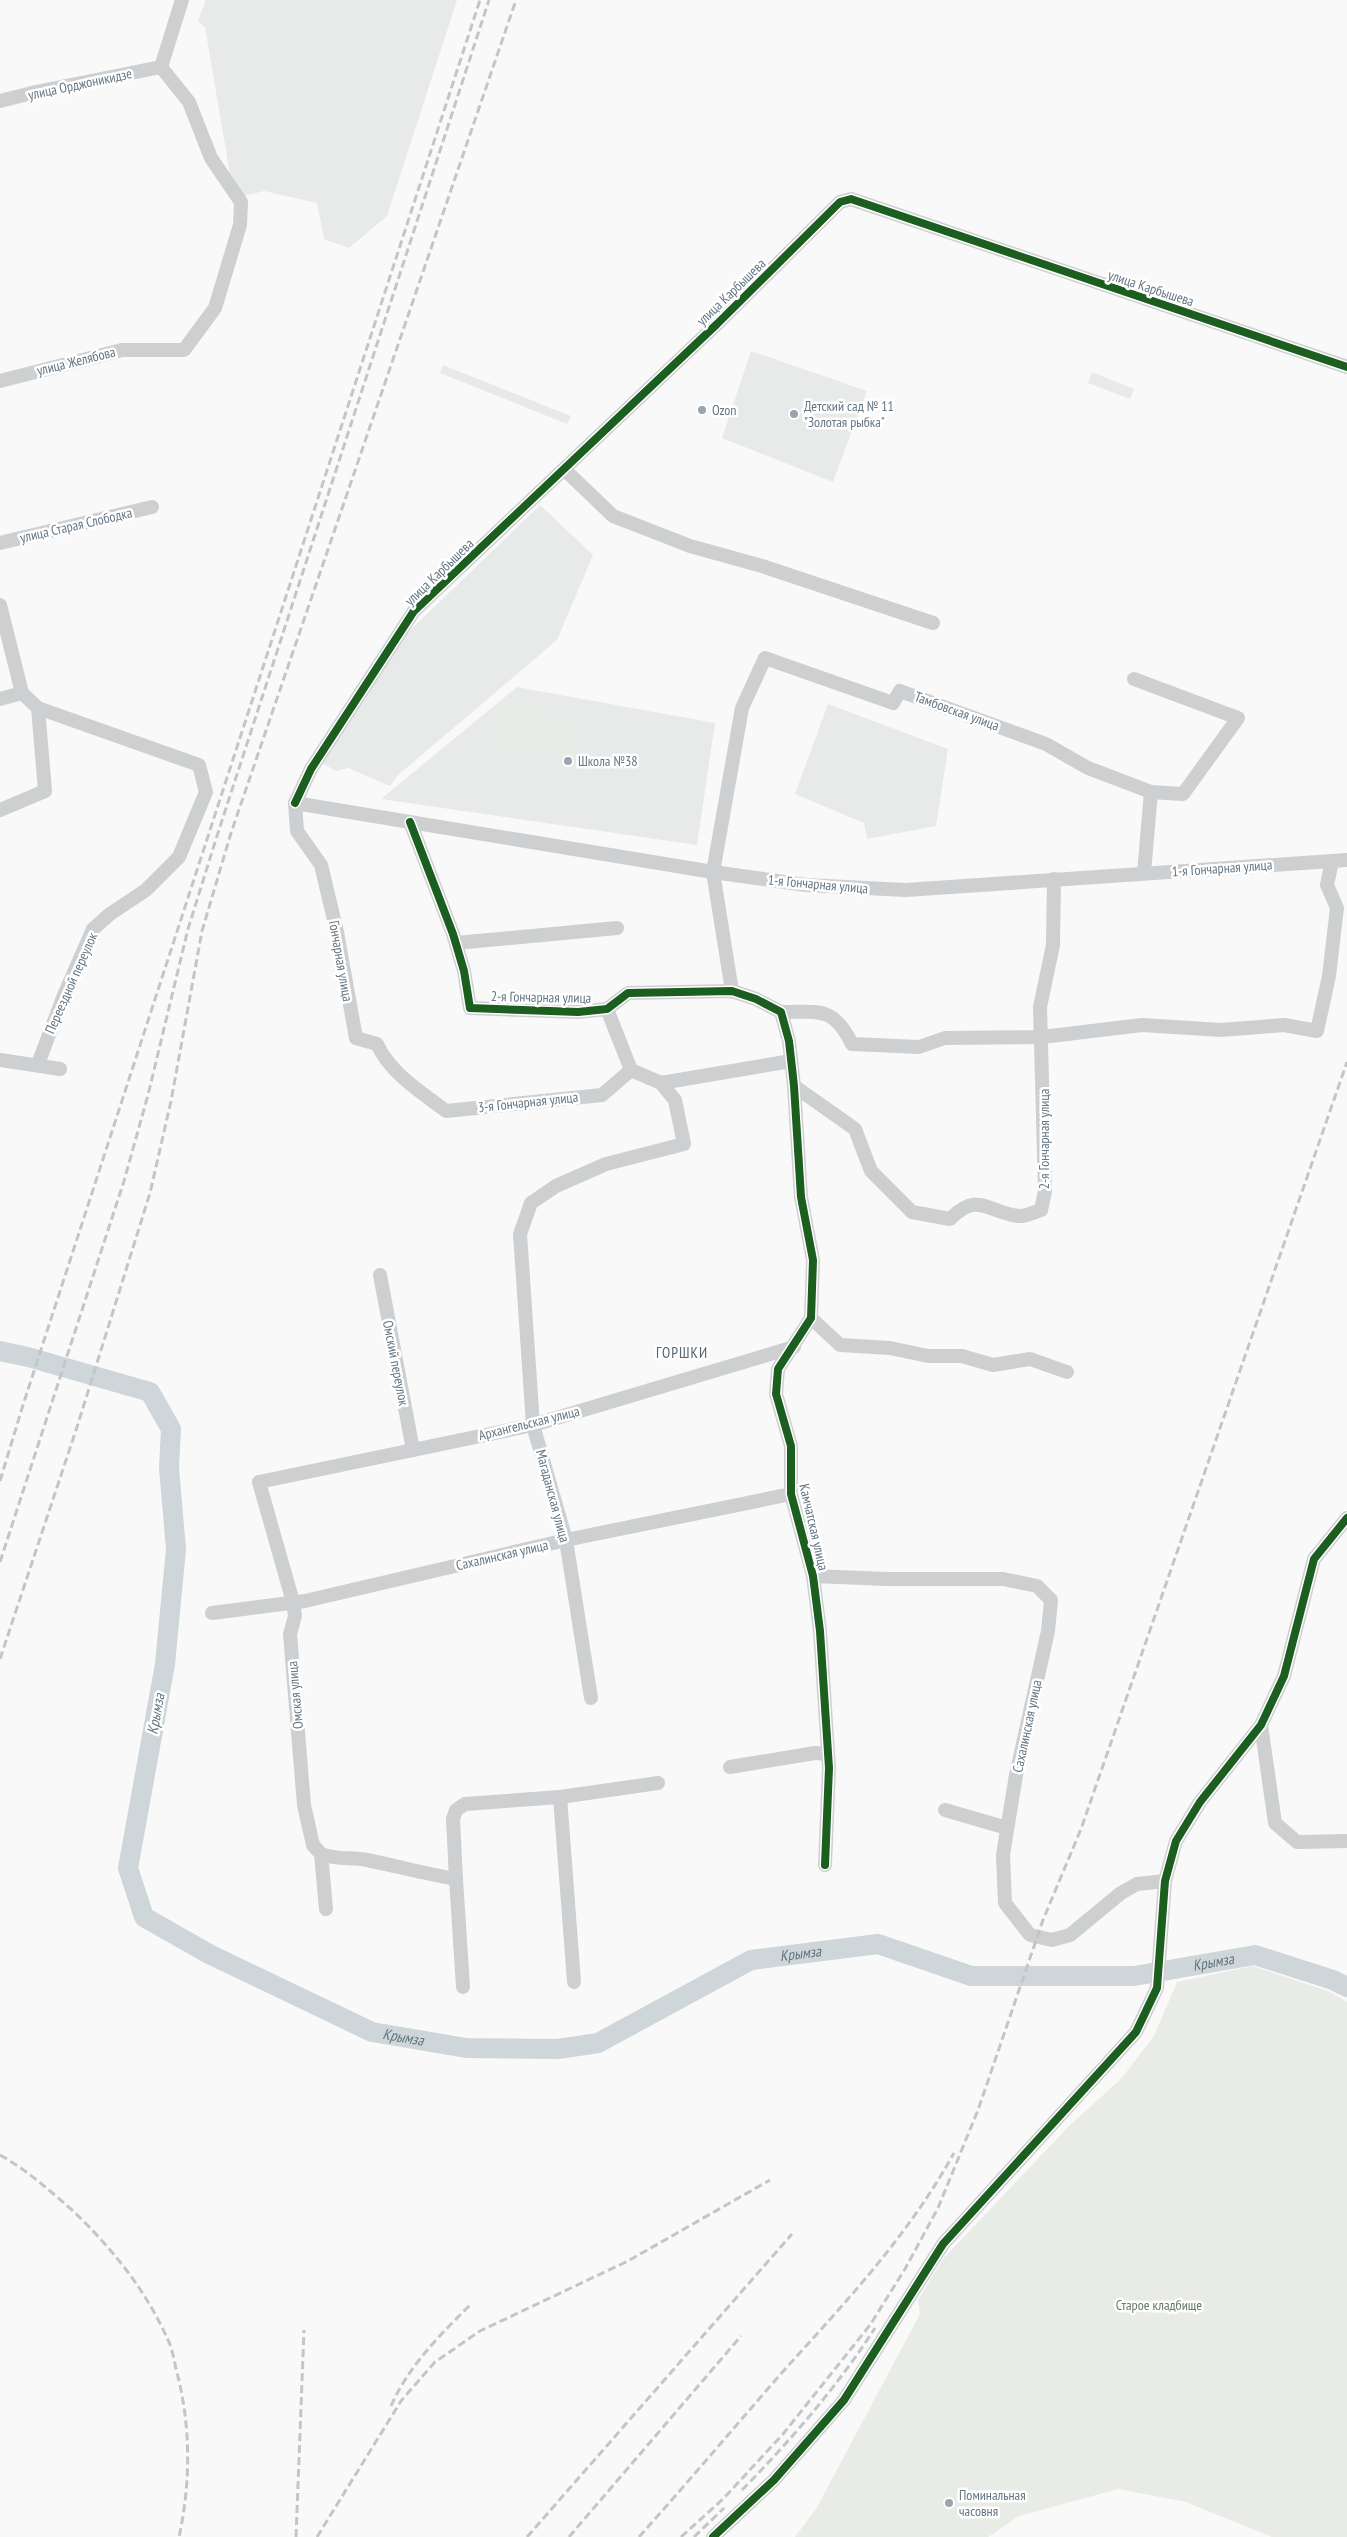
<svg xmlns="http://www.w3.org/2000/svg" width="1347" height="2537" font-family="'PT Sans Narrow',sans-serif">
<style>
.built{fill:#e8e9e9}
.green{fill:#e8ebe6}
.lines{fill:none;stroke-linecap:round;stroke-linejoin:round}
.river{stroke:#ced6d9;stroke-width:20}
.minor{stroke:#cecfd0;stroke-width:14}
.rail{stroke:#c3c5c6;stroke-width:3;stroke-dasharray:8 4;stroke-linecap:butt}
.cycleway-casing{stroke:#fff;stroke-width:11}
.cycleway{stroke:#1b5e20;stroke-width:8}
.poi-dot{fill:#99a4ac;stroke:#fff;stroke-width:2}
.labels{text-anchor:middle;stroke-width:5;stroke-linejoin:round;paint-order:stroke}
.street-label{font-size:14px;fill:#657683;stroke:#fff}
.poi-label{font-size:14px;fill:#657683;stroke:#fff;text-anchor:start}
.park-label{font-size:14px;fill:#687a64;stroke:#fff}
.neighbourhood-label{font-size:15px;letter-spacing:1px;fill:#57646e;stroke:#fff}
.water-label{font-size:15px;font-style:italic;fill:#60757c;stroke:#fff}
</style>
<rect width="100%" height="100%" fill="#f9f9f9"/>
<g class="built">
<polygon points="206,0 457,0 387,216 349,248 324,239 317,203 264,191 243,196 231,180 205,27 198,21"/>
<polygon points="751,351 867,391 833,482 722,438"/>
<polygon points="443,365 571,416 567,424 440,373"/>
<polygon points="1092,372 1134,389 1130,399 1088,383"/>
<polygon points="540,505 593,555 557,640 397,776 390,786 348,768 336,771 322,763 399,641"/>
<polygon points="517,687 715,723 697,845 381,799"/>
<polygon points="828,704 948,749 936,826 867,839 864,823 795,794"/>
</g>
<g class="green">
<polygon points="501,703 583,719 575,759 493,743"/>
<polygon points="1253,1966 1328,1991 1347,2002 1347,2537 1272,2537 1186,2502 1118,2489 1019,2516 988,2537 795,2537 816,2509 920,2314 918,2300 943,2259 1068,2127 1121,2079 1154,2036 1177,1982"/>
</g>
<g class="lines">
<path class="river" id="s1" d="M 0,1351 L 28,1357 L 150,1392 L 171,1429 L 169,1468 L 176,1549 L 165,1664 L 128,1868 L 144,1917 L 209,1954 L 372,2032 L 466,2048 L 558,2049 L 598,2043 L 751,1960 L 878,1944 L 971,1976 L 1134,1976 L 1255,1955 L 1333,1980 L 1347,1987"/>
<g class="minor">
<polyline points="0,101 36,92 161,67"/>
<polyline points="0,381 122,350 184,350 215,308 240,225 241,202 211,158 189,102 161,67 182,0"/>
<polyline points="564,469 613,516 690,546 762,566 933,623"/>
<polyline points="0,543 152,507"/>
<polyline points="0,605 22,693"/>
<polyline points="22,693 38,708 199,765 206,792 179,857 146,890 110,914 93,929 64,995 38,1064"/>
<polyline points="0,699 22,693"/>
<polyline points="295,803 311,769 414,611 717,324 840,202 851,199 1347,367"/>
<polyline points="295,803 713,872 806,885 906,890 1347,860"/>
<path d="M 295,803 L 297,831 L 321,865 L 337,932 L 356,1038 L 377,1044 C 390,1073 421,1092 446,1111 L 602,1095 L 631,1070"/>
<polyline points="0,810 45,791 38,708"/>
<polyline points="410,822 453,934 464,971 470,1008 578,1012 607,1009 628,993 732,991 756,999 781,1012 789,1041 794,1086 801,1197 813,1260 811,1318 778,1369 776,1394 791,1446 791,1494 813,1576 820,1631 829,1768 825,1865"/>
<polyline points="1144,873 1151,792"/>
<polyline points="456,943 617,928"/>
<polyline points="732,991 713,872 742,708 765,658 893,703 900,691 1046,744 1088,768 1151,792 1183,794 1238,718 1134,679"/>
<polyline points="607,1009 631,1070"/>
<path d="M 781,1012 C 820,1012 833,1006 852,1044 L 919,1047 L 945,1038 L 1042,1037 L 1142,1025 L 1221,1030 L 1284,1025 L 1317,1031 L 1329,976 L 1337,908 L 1327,885 L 1332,861"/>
<polyline points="0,1060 60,1069"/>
<polyline points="661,1083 791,1061"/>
<path d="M 794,1086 L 855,1129 L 871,1171 L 912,1212 L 950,1219 C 978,1191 987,1212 1018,1216 C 1025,1217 1034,1212 1041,1210 L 1045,1191 L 1040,1007 L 1053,945 L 1054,879"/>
<polyline points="380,1275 413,1450"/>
<polyline points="811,1318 840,1345 890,1348 928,1356 962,1356 993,1365 1030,1359 1067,1372"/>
<polyline points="813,1576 888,1579 1003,1579 1037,1586 1051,1600 1048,1631 1016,1775 1003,1855 1005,1903 1030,1935 1052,1940 1070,1935 1121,1893 1137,1884 1165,1881"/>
<polyline points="212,1613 305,1601 566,1540 791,1494"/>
<polyline points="591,1698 566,1540 533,1425 520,1234 531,1203 556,1186 606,1164 684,1144 675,1100 661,1083 631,1070"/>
<polyline points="1261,1725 1275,1823 1297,1842 1347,1841"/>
<polyline points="730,1767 815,1753 828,1754"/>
<polyline points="560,1797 574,1982"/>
<polyline points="945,1810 1007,1828"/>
<path d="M 321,1854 C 337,1860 351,1857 367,1860 C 397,1866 426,1874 456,1879 L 453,1819 L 456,1810 L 465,1804 L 560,1797 L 658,1783"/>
<polyline points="456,1879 463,1987"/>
<polyline points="326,1909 321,1854 313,1845 304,1805 290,1634 295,1616 293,1602 259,1482 533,1425 794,1347"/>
<polyline points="713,2537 774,2480 844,2400 943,2244 1136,2032 1157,1988 1165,1881 1176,1841 1200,1802 1261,1725 1284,1676 1314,1559 1347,1518"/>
</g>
<g class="rail">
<polyline points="0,1481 23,1405 480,0"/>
<polyline points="0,1562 124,1181 148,1095 188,929 216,839 489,0"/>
<polyline points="0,1659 77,1427 150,1193 171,1101 202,931 231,833 516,0"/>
<path d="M 0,2155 C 27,2170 49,2190 72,2210 C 111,2247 146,2290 168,2340 C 172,2348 174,2359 176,2369 C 191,2424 191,2482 179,2537"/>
<path d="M 391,2406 C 409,2365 441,2334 472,2303"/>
<path d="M 742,2490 C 791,2440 837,2387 875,2328"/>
<polyline points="296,2537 304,2330"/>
<polyline points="317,2537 401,2401 435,2362 480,2331 628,2261 770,2180"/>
<polyline points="527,2537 792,2234"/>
<polyline points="569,2537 741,2336"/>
<path d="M 639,2537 C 689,2481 737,2424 786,2368 C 847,2301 910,2233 954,2153"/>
<polyline points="681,2537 723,2499 783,2434 870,2325 905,2269 938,2208 978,2110 1043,1920 1081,1829 1347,1062"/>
<polyline points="694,2537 724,2508"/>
</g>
<defs>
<g id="cycleway">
<polyline points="295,803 311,769 414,611 717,324 840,202 851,199 1347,367"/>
<polyline points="410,822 453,934 464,971 470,1008 578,1012 607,1009 628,993 732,991 756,999 781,1012 789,1041 794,1086 801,1197 813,1260 811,1318 778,1369 776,1394 791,1446 791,1494 813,1576 820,1631 829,1768 825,1865"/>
<polyline points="713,2537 774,2480 844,2400 943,2244 1136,2032 1157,1988 1165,1881 1176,1841 1200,1802 1261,1725 1284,1676 1314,1559 1347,1518"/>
</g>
</defs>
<use href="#cycleway" class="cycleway-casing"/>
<use href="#cycleway" class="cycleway"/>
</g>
<g class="poi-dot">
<circle cx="702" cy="410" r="5"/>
<circle cx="794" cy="414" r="5"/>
<circle cx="568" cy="761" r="5"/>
<circle cx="949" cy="2503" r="5"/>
</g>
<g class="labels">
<g class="street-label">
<text transform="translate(80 84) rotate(-12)" y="5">улица Орджоникидзе</text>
<text transform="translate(1151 288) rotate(18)" y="5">улица Карбышева</text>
<text transform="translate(731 292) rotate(-44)" y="5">улица Карбышева</text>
<text transform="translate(76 361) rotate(-14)" y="5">улица Желябова</text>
<text transform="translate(76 525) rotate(-13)" y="5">улица Старая Слободка</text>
<text transform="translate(439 572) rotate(-44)" y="5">улица Карбышева</text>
<text transform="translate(957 711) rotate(20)" y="5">Тамбовская улица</text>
<text transform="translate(1222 868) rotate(-4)" y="5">1-я Гончарная улица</text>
<text transform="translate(818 884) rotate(5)" y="5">1-я Гончарная улица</text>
<text transform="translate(341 961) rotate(80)" y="5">Гончарная улица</text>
<text transform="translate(71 983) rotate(-66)" y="5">Переездной переулок</text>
<text transform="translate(541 997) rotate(1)" y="5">2-я Гончарная улица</text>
<text transform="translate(528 1102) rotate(-6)" y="5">3-я Гончарная улица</text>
<text transform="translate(1044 1139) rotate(-90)" y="5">2-я Гончарная улица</text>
<text transform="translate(396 1363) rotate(79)" y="5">Омский переулок</text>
<text transform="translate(529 1423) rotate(-14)" y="5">Архангельская улица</text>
<text transform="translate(553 1496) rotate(75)" y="5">Магаданская улица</text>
<text transform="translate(814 1527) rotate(77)" y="5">Камчатская улица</text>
<text transform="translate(502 1555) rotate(-13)" y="5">Сахалинская улица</text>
<text transform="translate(295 1695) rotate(-95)" y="5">Омская улица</text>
<text transform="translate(1027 1726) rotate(-78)" y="5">Сахалинская улица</text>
</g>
<g class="poi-label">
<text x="804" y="411">Детский сад № 11<tspan x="804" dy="16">"Золотая рыбка"</tspan></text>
<text x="712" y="415">Ozon</text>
<text x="578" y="766">Школа №38</text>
<text x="959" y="2500">Поминальная<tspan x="959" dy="16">часовня</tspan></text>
</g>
<g class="park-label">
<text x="1159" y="2310">Старое кладбище</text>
</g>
<g class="neighbourhood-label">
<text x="682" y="1358">ГОРШКИ</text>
</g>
<g class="water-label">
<text transform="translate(156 1714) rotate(-80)" y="5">Крымза</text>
<text dy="5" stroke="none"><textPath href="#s1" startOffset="1400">Крымза</textPath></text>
<text dy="5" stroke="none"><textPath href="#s1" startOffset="1820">Крымза</textPath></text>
<text dy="5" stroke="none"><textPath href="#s1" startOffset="980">Крымза</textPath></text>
</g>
</g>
</svg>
